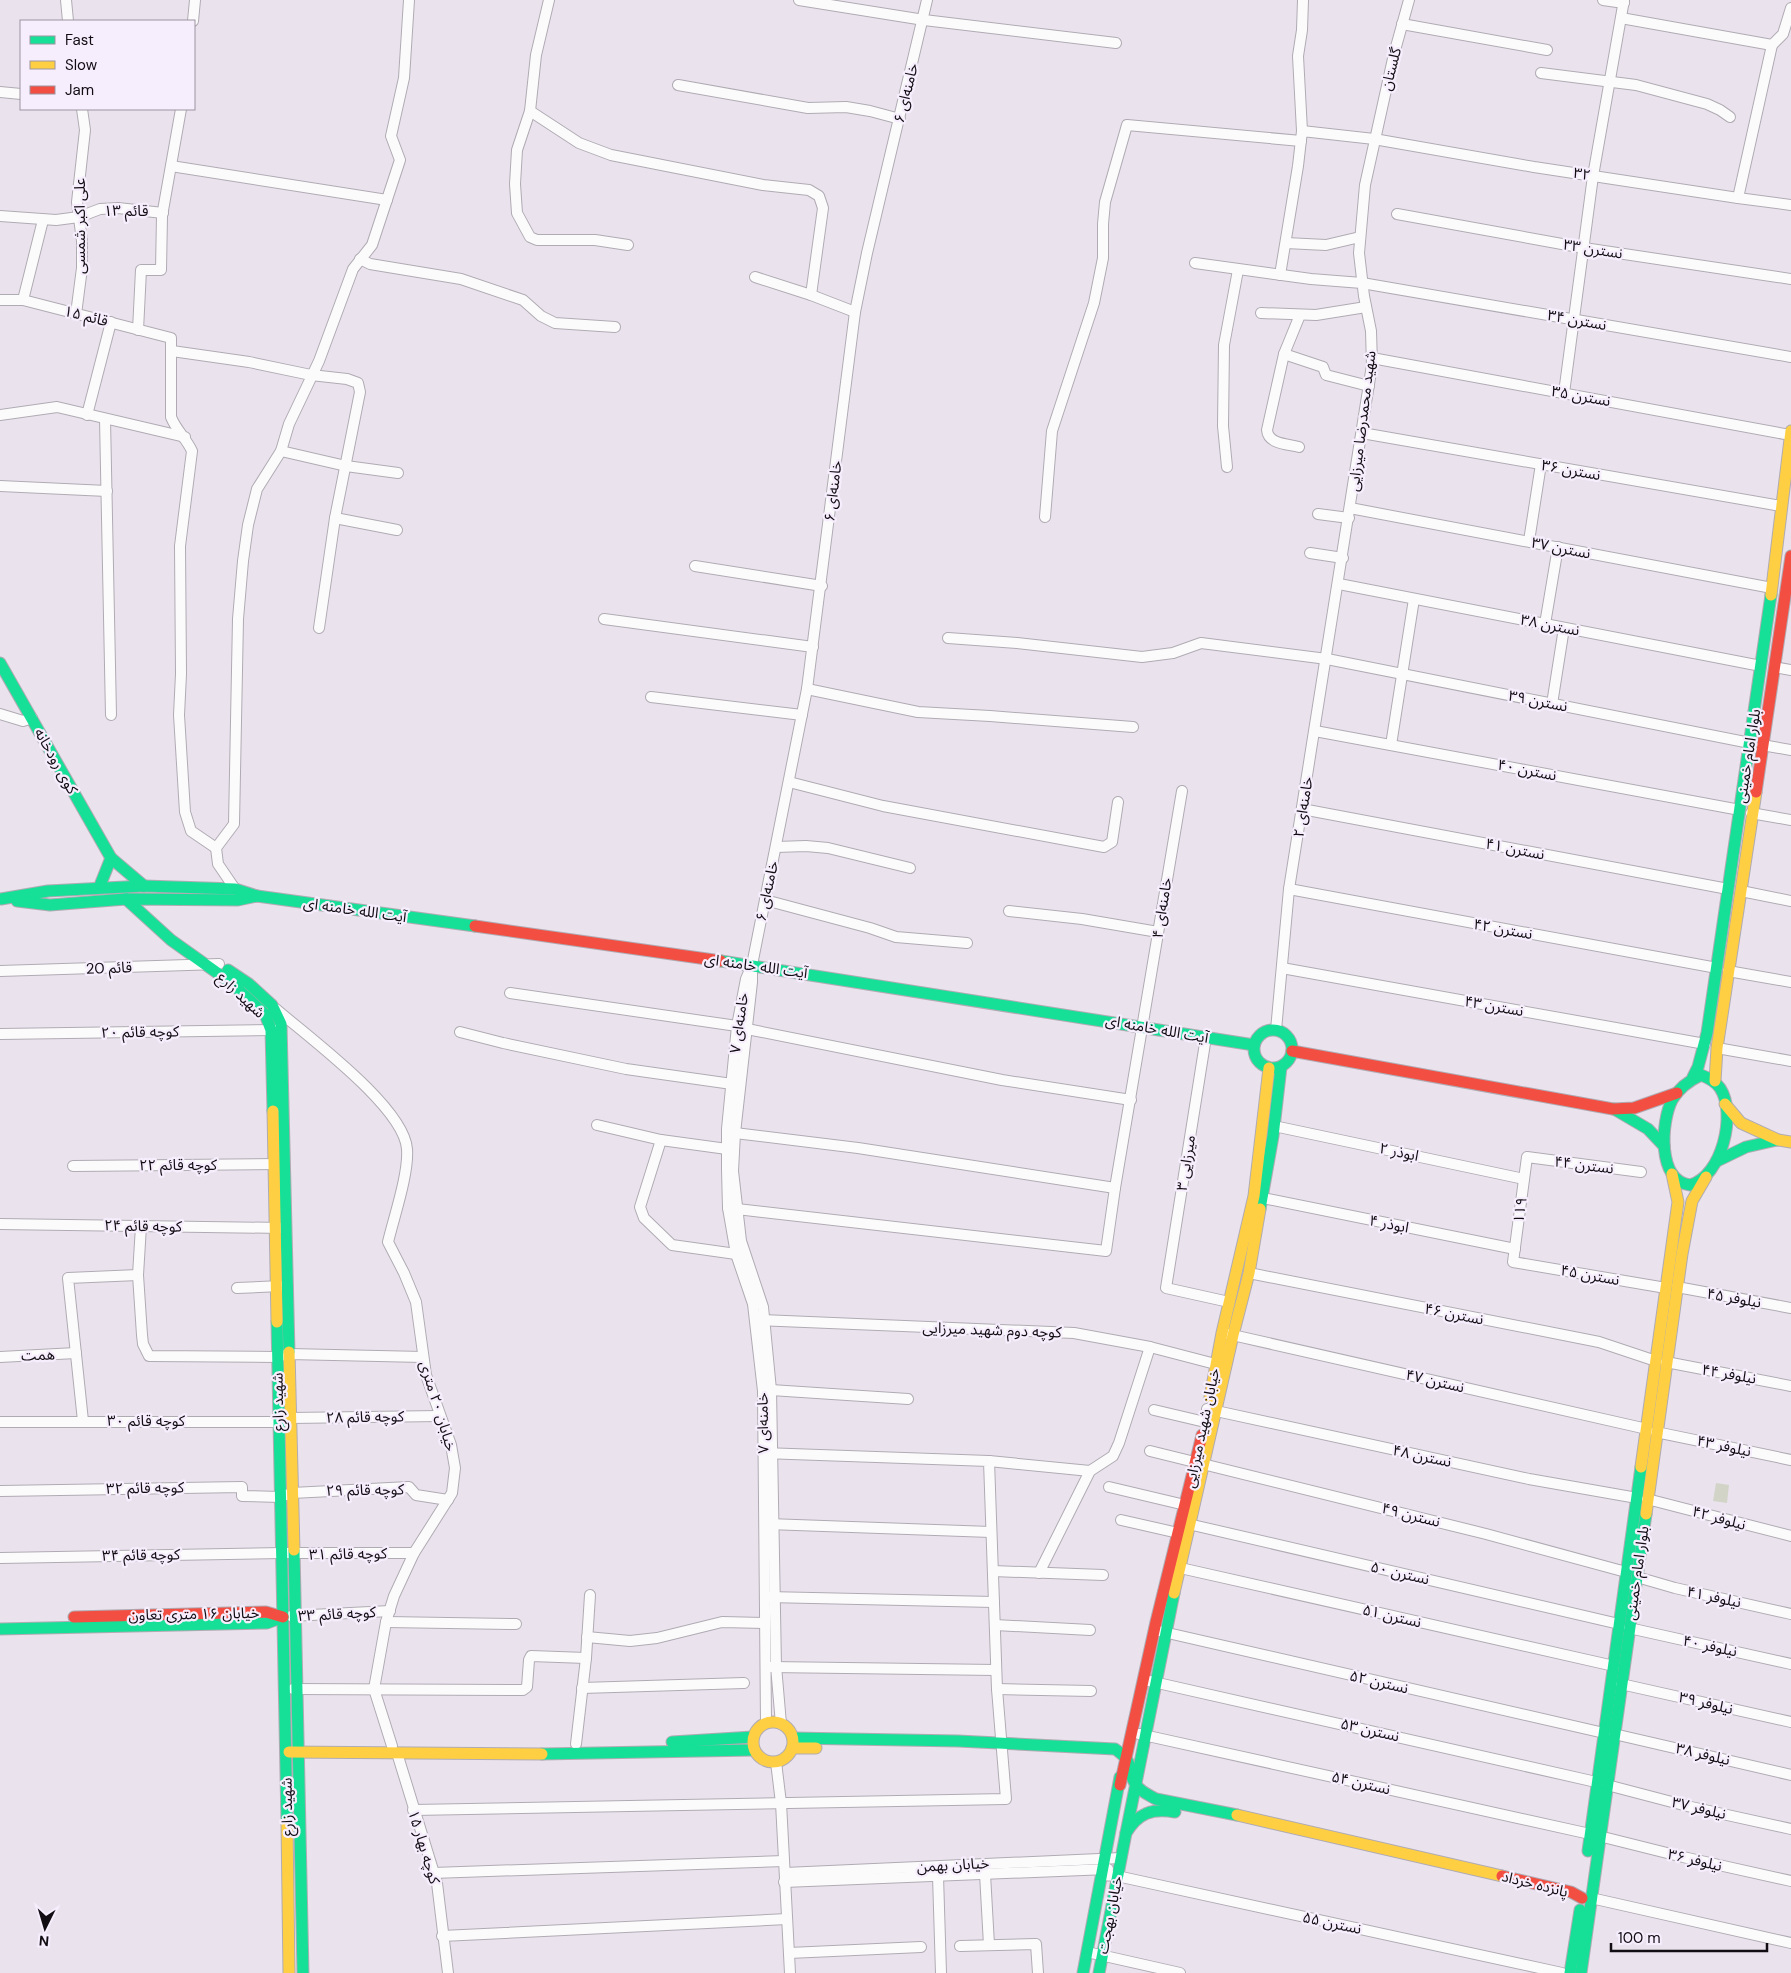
<svg xmlns="http://www.w3.org/2000/svg" width="1791" height="1973" font-family="'DM Sans','Noto Sans Arabic',sans-serif">
<style>
.green{fill:#d2d4c8}
.lines{fill:none;stroke-linecap:round;stroke-linejoin:round}
.street-casing{stroke:#b0abb3;stroke-width:12}
.fast-casing{stroke:#b0abb3;stroke-width:13}
.slow-casing{stroke:#b0abb3;stroke-width:13}
.jam-casing{stroke:#b0abb3;stroke-width:13}
.street{stroke:#fcfbfc;stroke-width:10}
.fast{stroke:#16e098;stroke-width:11}
.slow{stroke:#ffcf43;stroke-width:11}
.jam{stroke:#f24e42;stroke-width:11}
.labels{text-anchor:middle;stroke-width:4.5;stroke-linejoin:round;paint-order:stroke}
.street-label{font-size:15px;fill:#110d13;stroke:#f7eefd}
</style>
<rect width="100%" height="100%" fill="#eae3ee"/>
<polygon class="green" points="1716,1483 1729,1485 1727,1503 1713,1501"/>
<g class="lines">
<defs>
<g id="street">
<polyline points="66,0 68,21"/>
<polyline points="549,0 536,55 530,111 517,150 515,184 517,213 530,237 537,240 595,240 628,245"/>
<polyline points="799,0 924,20 1116,43"/>
<polyline points="1603,0 1624,3"/>
<polyline points="1621,18 1772,45 1783,34 1791,8"/>
<polyline points="193,21 195,0"/>
<polyline points="1402,24 1547,50"/>
<polyline points="1541,73 1636,85 1707,104 1720,110 1730,117"/>
<polyline points="678,85 808,108 846,107 870,111 900,119"/>
<polyline points="0,92 21,94"/>
<polyline points="530,111 579,143 611,155 763,185 809,190 819,196 823,208 811,295"/>
<polyline points="1302,131 1298,56 1302,30 1303,0"/>
<polyline points="171,166 387,200"/>
<polyline points="1738,198 1772,45"/>
<polyline points="1397,214 1584,248 1791,279"/>
<polyline points="0,216 56,220 79,217 100,209 118,208 163,213"/>
<polyline points="1286,243 1326,245 1360,237"/>
<polyline points="360,259 370,264 461,279 523,300 541,316 555,323 615,327"/>
<polyline points="1195,263 1311,279 1362,283 1791,357"/>
<polyline points="1280,275 1298,166 1302,131 1374,139 1534,167 1738,198 1791,205"/>
<polyline points="755,277 811,295 855,312"/>
<path d="M 0,300 L 23,300 L 171,338 L 171,417 C 176,430 186,438 192,451 L 180,546 L 181,674 L 179,715 L 185,812 L 191,831 L 216,848"/>
<polyline points="23,300 43,220"/>
<polyline points="1261,313 1316,315 1366,307"/>
<polyline points="76,314 82,268 82,241 77,202 85,130 82,109"/>
<polyline points="138,330 141,270 161,270 162,216 181,109"/>
<polyline points="172,351 249,362 311,375 347,379 358,383 360,392 335,518 319,628"/>
<polyline points="1284,354 1323,367 1326,375 1369,386"/>
<polyline points="1372,358 1790,435"/>
<polyline points="1564,393 1593,176 1624,0"/>
<polyline points="0,415 57,407 185,437"/>
<polyline points="87,415 111,322"/>
<polyline points="105,419 111,715"/>
<polyline points="1362,433 1781,506"/>
<path d="M 1299,447 C 1287,444 1268,444 1267,430 L 1284,354 L 1300,315"/>
<polyline points="281,451 346,466 398,473"/>
<polyline points="1227,467 1223,426 1224,345 1238,270"/>
<polyline points="0,486 107,491"/>
<polyline points="1350,508 1772,588"/>
<polyline points="1318,514 1349,518"/>
<polyline points="1045,517 1052,431 1094,303 1103,258 1103,224 1105,202 1127,125 1301,141"/>
<polyline points="335,518 397,530"/>
<polyline points="1529,541 1541,464"/>
<polyline points="1310,553 1343,558"/>
<polyline points="695,566 822,586"/>
<polyline points="1339,584 1761,666"/>
<polyline points="604,619 813,647"/>
<polyline points="1545,624 1558,547"/>
<polyline points="948,638 1017,643 1142,657 1173,653 1201,643 1327,659 1750,743"/>
<polyline points="1774,667 1791,670"/>
<polyline points="807,689 918,712 990,716 1133,727"/>
<polyline points="651,697 802,715"/>
<polyline points="1552,704 1564,628"/>
<polyline points="0,714 23,721 32,718"/>
<polyline points="1315,731 1740,810"/>
<polyline points="1391,745 1414,599"/>
<polyline points="1762,745 1791,750"/>
<polyline points="789,782 883,806 1104,847 1112,842 1118,802"/>
<polyline points="1302,809 1728,889"/>
<polyline points="1751,813 1791,820"/>
<polyline points="776,847 806,846 828,848 910,868"/>
<polyline points="235,889 218,864 216,848 234,824 238,619 243,561 248,525 257,489 281,451 289,424 319,361 353,269 372,245 400,160 391,136 404,78 409,0"/>
<polyline points="1289,889 1717,968"/>
<polyline points="1741,891 1791,901"/>
<polyline points="765,900 870,928 896,937 967,943"/>
<polyline points="1009,911 1082,919 1158,932"/>
<polyline points="752,968 752,982 735,1133 733,1171 741,1241 763,1307 771,1390 776,1666 781,1724"/>
<polyline points="1282,968 1705,1044"/>
<polyline points="0,971 219,964"/>
<polyline points="1728,971 1791,982"/>
<polyline points="510,993 737,1026"/>
<path d="M 276,1009 C 308,1037 404,1107 407,1149 C 409,1173 394,1217 388,1242 L 404,1273 L 416,1302 L 426,1375 L 451,1445 L 455,1468 L 452,1493 L 414,1553 L 394,1596 L 386,1622 L 374,1689 L 392,1746"/>
<polyline points="747,1029 1002,1080 1131,1100"/>
<polyline points="1276,1030 1289,889 1372,365 1371,331 1364,296 1359,253 1365,185 1394,54 1409,0"/>
<polyline points="460,1032 503,1043 626,1069 732,1084"/>
<polyline points="0,1034 277,1030"/>
<polyline points="1206,1037 1166,1288 1229,1302"/>
<polyline points="1717,1048 1791,1061"/>
<polyline points="597,1125 661,1140 727,1149"/>
<polyline points="1274,1126 1524,1179"/>
<polyline points="735,1133 858,1148 1115,1188"/>
<polyline points="661,1140 640,1207 644,1218 672,1245 736,1254 742,1252"/>
<polyline points="73,1166 281,1164"/>
<polyline points="1641,1172 1527,1157 1513,1262 1666,1288"/>
<polyline points="1263,1198 1515,1249"/>
<polyline points="728,1208 1106,1251 1115,1188 1182,791"/>
<polyline points="0,1224 282,1228"/>
<polyline points="1249,1273 1599,1342 1656,1361"/>
<polyline points="138,1275 142,1335 143,1344 149,1356 277,1357 289,1354 423,1357"/>
<polyline points="1677,1287 1791,1308"/>
<polyline points="237,1288 281,1286"/>
<polyline points="759,1320 1074,1333 1150,1347 1223,1366"/>
<polyline points="1228,1334 1647,1429"/>
<polyline points="0,1357 76,1353"/>
<polyline points="1666,1362 1791,1386"/>
<polyline points="771,1390 908,1399"/>
<polyline points="1207,1409 1529,1479 1637,1498"/>
<polyline points="1154,1410 1205,1422"/>
<polyline points="83,1421 68,1278 138,1275 141,1226"/>
<polyline points="0,1422 279,1422 290,1418 440,1416"/>
<polyline points="1656,1432 1791,1460"/>
<polyline points="1150,1451 1486,1534 1626,1572"/>
<polyline points="989,1461 1090,1471"/>
<polyline points="1109,1487 1185,1505"/>
<polyline points="0,1491 242,1487 242,1496 280,1497 292,1493 409,1487 416,1495 448,1500"/>
<polyline points="1647,1499 1791,1536"/>
<polyline points="1121,1520 1178,1533"/>
<polyline points="1184,1523 1619,1624"/>
<polyline points="768,1524 991,1532"/>
<polyline points="0,1558 282,1553 414,1553"/>
<polyline points="1176,1567 1614,1666"/>
<polyline points="993,1571 1103,1575"/>
<polyline points="1039,1573 1090,1471 1113,1456 1119,1443 1150,1347"/>
<polyline points="1637,1577 1675,1588 1791,1614"/>
<polyline points="767,1597 994,1602"/>
<polyline points="291,1616 390,1611"/>
<polyline points="386,1622 516,1624"/>
<polyline points="995,1625 1090,1630"/>
<polyline points="1629,1628 1791,1664"/>
<polyline points="1159,1631 1604,1733"/>
<polyline points="587,1637 630,1641 657,1638 722,1622 765,1623"/>
<polyline points="770,1667 996,1670"/>
<polyline points="1149,1681 1596,1782"/>
<polyline points="1621,1684 1791,1722"/>
<polyline points="582,1688 744,1683"/>
<polyline points="293,1689 523,1690 527,1687 529,1660 531,1656 586,1658"/>
<polyline points="997,1689 1091,1691"/>
<polyline points="766,1723 763,1391 753,1304 736,1254 728,1208 727,1169 727,1129 737,1026 746,979 752,965 807,689 855,312 867,253 927,0"/>
<polyline points="1139,1734 1590,1834"/>
<polyline points="1614,1734 1791,1775"/>
<polyline points="576,1744 586,1658 590,1595"/>
<polyline points="397,1753 437,1883 448,1973"/>
<polyline points="776,1762 781,1803 790,1973"/>
<polyline points="1607,1785 1691,1807 1791,1829"/>
<polyline points="413,1810 1006,1799 997,1689 989,1461 763,1453"/>
<polyline points="1599,1836 1683,1857 1791,1881"/>
<polyline points="433,1873 784,1861"/>
<polyline points="785,1873 1121,1858"/>
<polyline points="985,1874 989,1945"/>
<polyline points="1101,1875 1117,1876 1562,1973"/>
<polyline points="938,1876 941,1973"/>
<polyline points="784,1882 1108,1869"/>
<polyline points="1591,1898 1791,1943"/>
<polyline points="442,1936 787,1919"/>
<polyline points="960,1946 1036,1944 1038,1973"/>
<polyline points="1087,1952 1180,1973"/>
<polyline points="789,1953 921,1947"/>
</g>
<g id="fast">
<polyline points="0,663 111,858 144,886"/>
<polyline points="99,888 111,858"/>
<polyline points="1,899 48,891 144,886 235,889 257,896 475,926"/>
<polyline points="126,899 171,940 230,982 265,1014 271,1030 273,1111"/>
<polyline points="17,901 50,905 126,899 238,900 257,896"/>
<polyline points="721,961 1254,1045"/>
<polyline points="228,970 249,984 272,1005 281,1024 289,1352"/>
<circle cx="1273" cy="1049" r="19"/>
<path d="M 1701,1075 C 1709,1078 1715,1081 1720,1088 C 1737,1113 1722,1177 1690,1185 C 1657,1181 1661,1122 1672,1100 C 1679,1088 1688,1081 1701,1075 Z"/>
<polyline points="1693,1077 1698,1067 1707,1033 1771,595"/>
<polyline points="1614,1109 1648,1129 1664,1146"/>
<polyline points="1717,1161 1746,1147 1777,1140"/>
<polyline points="1260,1209 1273,1136 1281,1067"/>
<polyline points="277,1322 287,1823"/>
<polyline points="294,1550 303,1973"/>
<polyline points="0,1629 267,1623 283,1617"/>
<path d="M 793,1738 L 958,1741 L 1115,1749 C 1137,1764 1125,1769 1136,1785 C 1141,1792 1149,1795 1156,1799 L 1237,1815"/>
<polyline points="672,1742 753,1737"/>
<polyline points="542,1754 754,1750"/>
<polyline points="1126,1833 1174,1593"/>
<polyline points="1588,1851 1641,1467"/>
<polyline points="1083,1973 1120,1777"/>
<path d="M 1099,1973 L 1126,1833 C 1138,1813 1152,1808 1175,1812"/>
<polyline points="1570,1973 1580,1910"/>
<polyline points="1581,1973 1646,1514"/>
</g>
<g id="slow">
<polyline points="1771,595 1791,431"/>
<polyline points="1715,1081 1717,1048 1756,792"/>
<polyline points="1725,1104 1741,1123 1778,1140 1791,1142"/>
<polyline points="273,1111 277,1322"/>
<polyline points="289,1352 294,1550"/>
<polyline points="1210,1397 1222,1333 1254,1196 1269,1068"/>
<polyline points="1641,1467 1678,1202 1672,1174"/>
<polyline points="1646,1514 1682,1254 1692,1201 1706,1177"/>
<polyline points="1174,1593 1233,1335 1249,1273 1260,1209"/>
<circle cx="773" cy="1742" r="20"/>
<polyline points="792,1748 816,1748"/>
<polyline points="289,1752 542,1754"/>
<polyline points="1237,1815 1502,1876"/>
<polyline points="287,1823 289,1973"/>
</g>
<g id="jam">
<polyline points="1756,792 1791,556"/>
<polyline points="475,926 721,961"/>
<polyline points="1292,1051 1613,1109 1634,1108 1677,1093"/>
<polyline points="74,1617 266,1612 283,1617"/>
<polyline points="1120,1785 1156,1622 1202,1435"/>
<polyline points="1502,1876 1571,1892 1582,1898"/>
</g>
</defs>
<use href="#street" class="street-casing"/>
<use href="#fast" class="fast-casing"/>
<use href="#slow" class="slow-casing"/>
<use href="#jam" class="jam-casing"/>
<use href="#street" class="street"/>
<use href="#fast" class="fast"/>
<use href="#slow" class="slow"/>
<use href="#jam" class="jam"/>
</g>
<g class="labels">
<g class="street-label">
<text transform="translate(1391 69) rotate(-76)" y="5">گلستان</text>
<text transform="translate(906 93) rotate(-76)" y="5">خامنه‌ای ۶</text>
<text transform="translate(1582 174) rotate(9)" y="5">۳۲</text>
<text x="126" y="216">قائم ۱۳</text>
<text transform="translate(80 226) rotate(-90)" y="5">علی اکبر شمسی</text>
<text transform="translate(1593 249) rotate(9)" y="5">نسترن ۳۳</text>
<text transform="translate(86 316) rotate(14)" y="5">قائم ۱۵</text>
<text transform="translate(1577 320) rotate(10)" y="5">نسترن ۳۴</text>
<text transform="translate(1581 396) rotate(10)" y="5">نسترن ۳۵</text>
<text transform="translate(1362 421) rotate(-83)" y="5">شهید محمدرضا میرزایی</text>
<text transform="translate(1571 470) rotate(10)" y="5">نسترن ۳۶</text>
<text transform="translate(833 491) rotate(-83)" y="5">خامنه‌ای ۶</text>
<text transform="translate(1561 548) rotate(11)" y="5">نسترن ۳۷</text>
<text transform="translate(1550 625) rotate(11)" y="5">نسترن ۳۸</text>
<text transform="translate(1538 701) rotate(11)" y="5">نسترن ۳۹</text>
<text transform="translate(1748 756) rotate(-81)" y="5">بلوار امام خمینی</text>
<text transform="translate(56 761) rotate(61)" y="5">کوی رودخانه</text>
<text transform="translate(1527 770) rotate(11)" y="5">نسترن ۴۰</text>
<text transform="translate(1303 807) rotate(-81)" y="5">خامنه‌ای ۲</text>
<text transform="translate(1515 849) rotate(11)" y="5">نسترن ۴۱</text>
<text transform="translate(767 891) rotate(-78)" y="5">خامنه‌ای ۶</text>
<text transform="translate(1162 908) rotate(-81)" y="5">خامنه‌ای ۴</text>
<text transform="translate(355 910) rotate(8)" y="5">آیت الله خامنه ای</text>
<text transform="translate(1503 929) rotate(10)" y="5">نسترن ۴۲</text>
<text transform="translate(756 966) rotate(8)" y="5">آیت الله خامنه ای</text>
<text transform="translate(109 968) rotate(-2)" y="5">قائم 20</text>
<text transform="translate(241 995) rotate(43)" y="5">شهید زارع</text>
<text transform="translate(1494 1006) rotate(10)" y="5">نسترن ۴۳</text>
<text transform="translate(739 1023) rotate(-82)" y="5">خامنه‌ای ۷</text>
<text transform="translate(1157 1029) rotate(10)" y="5">آیت الله خامنه ای</text>
<text transform="translate(140 1032) rotate(-1)" y="5">کوچه قائم ۲۰</text>
<text transform="translate(1399 1152) rotate(12)" y="5">ابوذر ۲</text>
<text transform="translate(1186 1163) rotate(-81)" y="5">میرزایی ۳</text>
<text x="178" y="1170">کوچه قائم ۲۲</text>
<text transform="translate(1584 1165) rotate(7)" y="5">نسترن ۴۴</text>
<text transform="translate(1520 1210) rotate(-82)" y="5">۱۱۹</text>
<text transform="translate(1389 1224) rotate(11)" y="5">ابوذر ۴</text>
<text transform="translate(143 1226) rotate(1)" y="5">کوچه قائم ۲۴</text>
<text transform="translate(1590 1275) rotate(10)" y="5">نسترن ۴۵</text>
<text transform="translate(1734 1298) rotate(10)" y="5">نیلوفر ۴۵</text>
<text transform="translate(1454 1314) rotate(11)" y="5">نسترن ۴۶</text>
<text transform="translate(992 1330) rotate(2)" y="5">کوچه دوم شهید میرزایی</text>
<text transform="translate(38 1355) rotate(-2)" y="5">همت</text>
<text transform="translate(1729 1374) rotate(10)" y="5">نیلوفر ۴۴</text>
<text transform="translate(1435 1381) rotate(13)" y="5">نسترن ۴۷</text>
<text transform="translate(278 1402) rotate(-91)" y="5">شهید زارع</text>
<text transform="translate(438 1406) rotate(73)" y="5">خیابان ۲۰ متری</text>
<text transform="translate(365 1417) rotate(-1)" y="5">کوچه قائم ۲۸</text>
<text x="146" y="1426">کوچه قائم ۳۰</text>
<text transform="translate(763 1423) rotate(-91)" y="5">خامنه‌ای ۷</text>
<text transform="translate(1202 1428) rotate(-78)" y="5">خیابان شهید میرزایی</text>
<text transform="translate(1724 1446) rotate(12)" y="5">نیلوفر ۴۳</text>
<text transform="translate(1422 1456) rotate(12)" y="5">نسترن ۴۸</text>
<text transform="translate(145 1488) rotate(-1)" y="5">کوچه قائم ۳۲</text>
<text transform="translate(365 1490) rotate(-1)" y="5">کوچه قائم ۲۹</text>
<text transform="translate(1411 1515) rotate(14)" y="5">نسترن ۴۹</text>
<text transform="translate(1719 1518) rotate(15)" y="5">نیلوفر ۴۲</text>
<text transform="translate(348 1554) rotate(-1)" y="5">۳۱ کوچه قائم</text>
<text transform="translate(141 1555) rotate(-1)" y="5">کوچه قائم ۳۴</text>
<text transform="translate(1400 1573) rotate(13)" y="5">نسترن ۵۰</text>
<text transform="translate(1637 1573) rotate(-82)" y="5">بلوار امام خمینی</text>
<text transform="translate(1714 1597) rotate(12)" y="5">نیلوفر ۴۱</text>
<text transform="translate(194 1614) rotate(-1)" y="5">خیابان ۱۶ متری تعاون</text>
<text transform="translate(337 1614) rotate(-3)" y="5">کوچه قائم ۳۳</text>
<text transform="translate(1392 1616) rotate(13)" y="5">نسترن ۵۱</text>
<text transform="translate(1710 1646) rotate(12)" y="5">نیلوفر ۴۰</text>
<text transform="translate(1379 1682) rotate(13)" y="5">نسترن ۵۲</text>
<text transform="translate(1706 1703) rotate(13)" y="5">نیلوفر ۳۹</text>
<text transform="translate(1370 1730) rotate(13)" y="5">نسترن ۵۳</text>
<text transform="translate(1703 1754) rotate(13)" y="5">نیلوفر ۳۸</text>
<text transform="translate(1361 1783) rotate(13)" y="5">نسترن ۵۴</text>
<text transform="translate(287 1807) rotate(-91)" y="5">شهید زارع</text>
<text transform="translate(1699 1808) rotate(13)" y="5">نیلوفر ۳۷</text>
<text transform="translate(424 1847) rotate(73)" y="5">کوچه بهار ۱۵</text>
<text transform="translate(1695 1860) rotate(13)" y="5">نیلوفر ۳۶</text>
<text transform="translate(953 1865) rotate(-3)" y="5">خیابان بهمن</text>
<text transform="translate(1535 1884) rotate(14)" y="5">پانزده خرداد</text>
<text transform="translate(1110 1915) rotate(-79)" y="5">خیابان بهجت</text>
<text transform="translate(1332 1923) rotate(12)" y="5">نسترن ۵۵</text>
</g>
</g>
<rect x="20" y="20" width="175" height="90" fill="#f7eefd" stroke="#9b949f"/>
<rect x="30" y="36" width="25" height="8" fill="#16e098" stroke="#9b949f"/>
<text x="65" y="45" font-size="15" fill="#110d13">Fast</text>
<rect x="30" y="61" width="25" height="8" fill="#ffcf43" stroke="#9b949f"/>
<text x="65" y="70" font-size="15" fill="#110d13">Slow</text>
<rect x="30" y="86" width="25" height="8" fill="#f24e42" stroke="#9b949f"/>
<text x="65" y="95" font-size="15" fill="#110d13">Jam</text>
<g transform="translate(45 1928) rotate(185)" stroke="#f7eefd" stroke-width="4" paint-order="stroke">
<path d="M0-4L9 19L0 12L-9 19Z" fill="#110d13"/>
<text y="-8" font-size="14" font-weight="bold" text-anchor="middle" fill="#110d13">N</text>
</g>
<path d="M1611 1943v8h156v-8" fill="none" stroke="#110d13" stroke-width="2.5"/>
<text x="1618" y="1943" font-size="15" fill="#110d13" stroke="#f7eefd" stroke-width="4" paint-order="stroke">100 m</text>
</svg>
